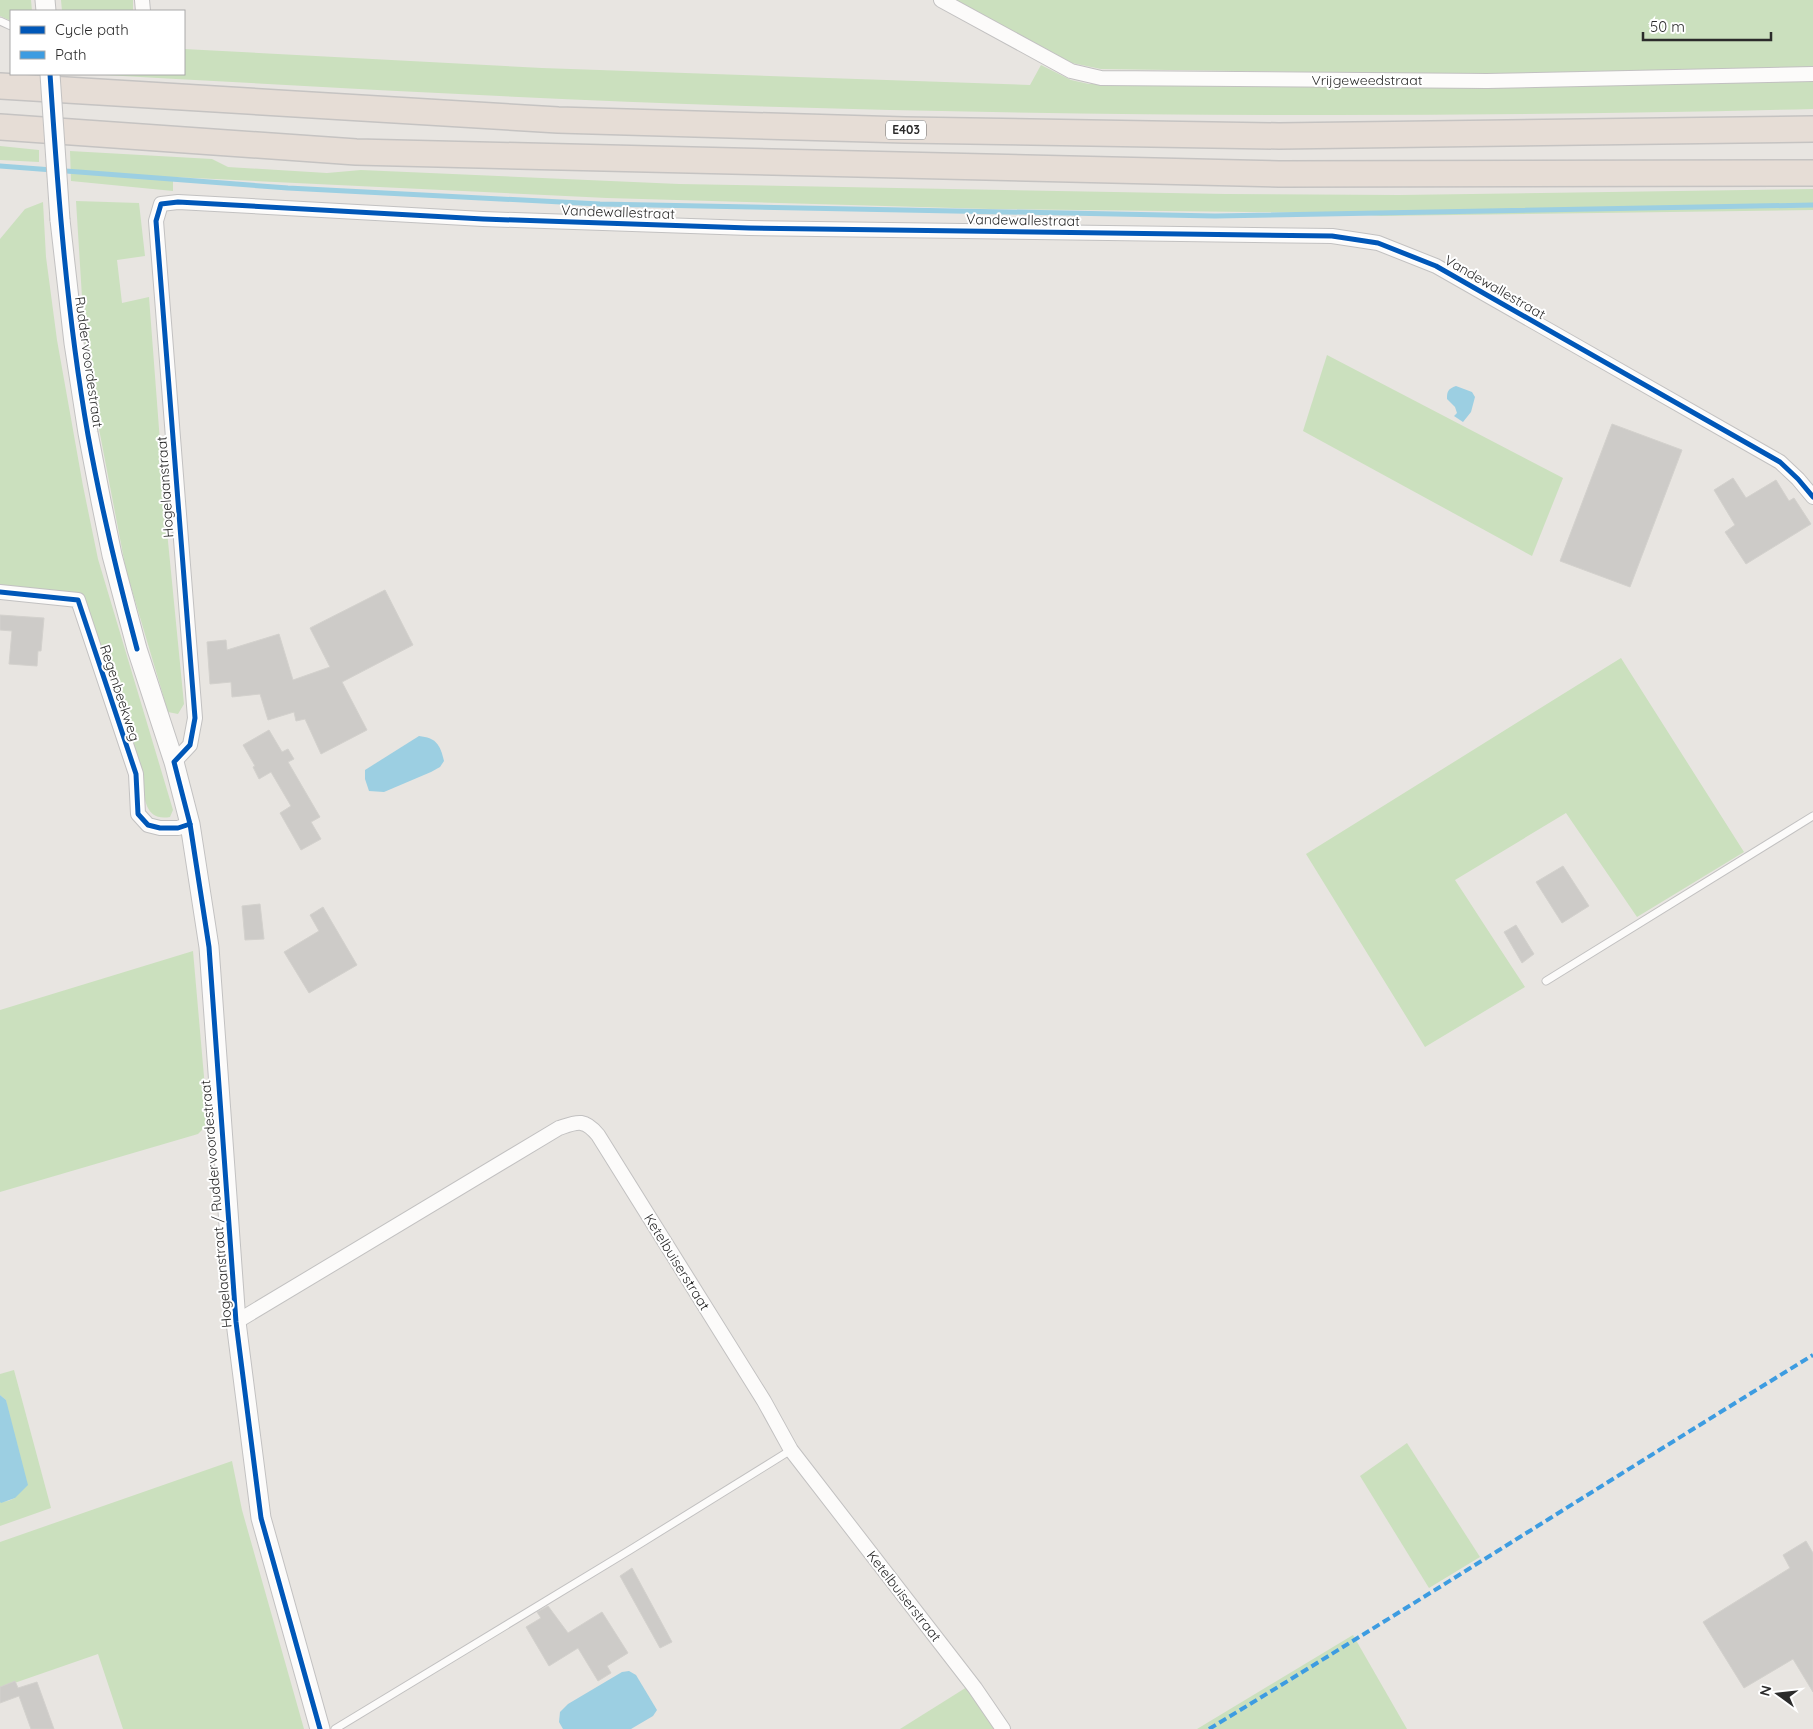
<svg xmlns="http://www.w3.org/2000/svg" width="1813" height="1729" font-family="Quicksand,sans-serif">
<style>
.green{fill:#cbe0be}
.water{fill:#9ccfe2}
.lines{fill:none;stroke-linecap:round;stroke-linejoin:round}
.stream{stroke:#9ccfe2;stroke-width:5}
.building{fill:#cdcbc8;stroke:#d3d1cd}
.lane-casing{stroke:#c2c1c1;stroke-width:9}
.street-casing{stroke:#c2c1c1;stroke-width:16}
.secondary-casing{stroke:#c2c1c1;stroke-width:21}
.highway-casing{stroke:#c5c3c2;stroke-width:28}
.lane{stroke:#fcfbfa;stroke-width:7}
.street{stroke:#fcfbfa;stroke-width:14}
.secondary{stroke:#fcfbfa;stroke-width:19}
.highway{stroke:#e6ddd6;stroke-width:25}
.secondary-bridge-casing{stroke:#c2c1c1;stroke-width:21;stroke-linecap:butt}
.secondary-bridge{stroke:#fcfbfa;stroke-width:19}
.quiet{stroke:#3d9ce1;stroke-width:4;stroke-dasharray:8 4;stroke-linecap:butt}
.cycleway-casing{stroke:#fff;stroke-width:8}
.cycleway{stroke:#0057b8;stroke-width:5}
.labels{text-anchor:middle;stroke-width:4;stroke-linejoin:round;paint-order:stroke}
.shield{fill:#fff;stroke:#6b6b6b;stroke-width:1}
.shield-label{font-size:12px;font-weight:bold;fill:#2b2b2b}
.street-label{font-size:14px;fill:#2b2b2b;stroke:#fff}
</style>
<rect width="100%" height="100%" fill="#e8e5e1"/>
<g class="green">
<polygon points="0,0 31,0 32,11 11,11 11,21 0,16"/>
<polygon points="61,0 133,0 133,11 62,11"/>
<polygon points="956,0 1813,0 1813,68 1502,75 1101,69 1072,63"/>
<path d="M 184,49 L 542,68 L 1030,85 L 1041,65 L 1071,80 L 1089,84 L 1404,85 L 1813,80 L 1813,109 C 1457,118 1101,117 746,106 C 526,99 306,86 87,74 L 184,74 Z"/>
<polygon points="0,146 39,150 39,162 0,160"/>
<polygon points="70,151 212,159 228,167 327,173 361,170 679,184 1225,194 1399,195 1813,189 1813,210 1381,216 1346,213 990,209 607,198 173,177 173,191 71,181"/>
<polygon points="76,201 139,203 145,256 117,260 122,303 149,297 166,521 184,704 178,714 168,712 126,570 86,361"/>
<path d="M 43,202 L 46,257 L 57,340 L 83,486 L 98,559 L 173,810 L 170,817 C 146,821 145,801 142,783 L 78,593 L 0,585 L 0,239 L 25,209 Z"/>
<polygon points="1327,355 1563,478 1532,556 1303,431"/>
<polygon points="1621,658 1744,852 1637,917 1566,813 1455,880 1525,987 1425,1047 1306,854"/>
<polygon points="193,951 207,1111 205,1127 198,1134 0,1192 0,1010"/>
<polygon points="14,1370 51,1508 0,1526 0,1502 8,1501 15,1498 6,1400 0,1395 0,1374"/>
<polygon points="1407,1443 1480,1557 1429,1588 1360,1476"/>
<polygon points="232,1461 242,1510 304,1729 123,1729 98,1654 0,1688 0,1542"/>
<polygon points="1353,1635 1407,1729 1197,1729"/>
<polygon points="967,1687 998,1729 900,1729"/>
</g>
<g class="water">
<path d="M 1456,386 L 1472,392 L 1475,397 L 1471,412 L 1463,422 L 1454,416 L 1457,413 L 1455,407 L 1447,399 C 1447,391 1448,389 1456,386 Z"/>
<path d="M 419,736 C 436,738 440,744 444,761 L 440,767 L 431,772 L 384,792 L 369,791 L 365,779 L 365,770 Z"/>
<polygon points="0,1395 6,1400 28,1485 15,1498 1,1503 0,1502"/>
<polygon points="629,1671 636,1675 657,1710 653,1716 631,1729 563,1729 559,1722 560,1712 568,1704 622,1672"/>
</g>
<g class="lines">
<polyline class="stream" points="0,166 288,188 600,204 1215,216 1813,205"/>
</g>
<g class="building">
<polygon points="1612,424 1682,450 1630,587 1560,561"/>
<polygon points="1733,478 1746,498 1776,480 1789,501 1794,498 1811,524 1746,564 1725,532 1735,525 1714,490"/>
<polygon points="385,590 413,645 342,682 367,730 321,754 305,719 296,721 294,712 268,720 260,694 232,697 231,682 210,684 207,642 226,640 227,650 279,634 293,680 330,667 310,628"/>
<polygon points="0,615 44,618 41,651 38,651 37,666 9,664 12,631 0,630"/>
<polygon points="269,730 282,752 288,749 294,759 288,762 320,817 311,822 321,839 301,850 280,813 291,806 271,772 259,779 253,767 255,766 243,745"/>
<polygon points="1563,866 1589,906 1562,923 1536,882"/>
<polygon points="260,904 264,939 245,940 242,906"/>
<polygon points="323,907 357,965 309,993 284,952 319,931 310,915"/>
<polygon points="1516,925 1534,954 1522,963 1504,932"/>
<polygon points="1806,1541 1813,1553 1813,1692 1793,1659 1744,1688 1703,1622 1790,1568 1783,1555"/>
<polygon points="632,1568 672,1642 660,1648 620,1576"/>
<polygon points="548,1606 568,1633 602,1612 628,1653 607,1666 611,1673 598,1681 578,1648 549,1666 526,1627 541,1618 537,1612"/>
<polygon points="15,1681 18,1688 37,1682 54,1729 31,1729 19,1696 0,1703 0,1687"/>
</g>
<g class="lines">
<defs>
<g id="lane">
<polyline points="0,21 11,26"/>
<polyline points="1546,981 1813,816"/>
<polyline points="335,1729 630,1550 791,1450"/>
</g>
<g id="street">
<polyline points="142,0 143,11"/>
<polyline points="941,0 1071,71 1101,78 1487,81 1813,74"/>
<polyline points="0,592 78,600 136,774 138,814 148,825 160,828 178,828 190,824"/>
<polyline points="174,762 190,745 195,718 156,221 161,204 178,202 483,219 749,228 1332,236 1378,243 1436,266 1780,462 1798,479 1813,497"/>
<path d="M 236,1322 L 559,1128 C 577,1122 584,1118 598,1135 L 764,1401 L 791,1450 L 975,1688 L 1003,1729"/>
</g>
<g id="secondary">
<polyline points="45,0 46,11"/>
<polyline points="60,220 74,343 88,433 101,501 112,555 137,649 174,762 190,824 209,947 236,1322 261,1518 320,1729"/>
</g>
<g id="highway">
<polyline points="0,86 558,120 905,130 1279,136 1813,129"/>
<polyline points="0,127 356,152 1279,174 1813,173"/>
</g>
</defs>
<use href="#lane" class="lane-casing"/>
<use href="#street" class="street-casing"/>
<use href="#secondary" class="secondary-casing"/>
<use href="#highway" class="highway-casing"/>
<use href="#lane" class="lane"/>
<use href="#street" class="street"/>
<use href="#secondary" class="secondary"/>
<use href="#highway" class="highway"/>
<defs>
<polyline id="secondary-bridge" points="50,74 60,220"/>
</defs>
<use href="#secondary-bridge" class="secondary-bridge-casing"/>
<use href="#secondary-bridge" class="secondary-bridge"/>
<path class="quiet" d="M 1209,1729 C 1412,1606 1611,1479 1813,1355"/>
<defs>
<g id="cycleway">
<path d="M 50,74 C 58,194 67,316 88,435 C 101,507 118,578 137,649"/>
<polyline points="0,592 78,600 136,774 138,814 148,825 160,828 178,828 190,824"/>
<polyline points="320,1729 261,1518 236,1322 209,947 190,824 174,762 190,745 195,718 156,221 161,204 178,202 483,219 749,228 1332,236 1378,243 1436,266 1780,462 1798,479 1813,497"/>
</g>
</defs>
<use href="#cycleway" class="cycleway-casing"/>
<use href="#cycleway" class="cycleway"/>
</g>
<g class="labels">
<rect class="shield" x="886" y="120.5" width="40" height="19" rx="4"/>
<g class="shield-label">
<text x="906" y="134">E403</text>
</g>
<g class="street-label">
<text x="1367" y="85">Vrijgeweedstraat</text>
<text transform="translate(618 212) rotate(2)" y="5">Vandewallestraat</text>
<text transform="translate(1023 220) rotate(1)" y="5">Vandewallestraat</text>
<text transform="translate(1495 287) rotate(30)" y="5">Vandewallestraat</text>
<text transform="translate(89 362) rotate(82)" y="5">Ruddervoordestraat</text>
<text transform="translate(165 487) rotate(-94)" y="5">Hogelaanstraat</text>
<text transform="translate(120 693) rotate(72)" y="5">Regenbeekweg</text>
<text transform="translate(216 1204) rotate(-95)" y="5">Hogelaanstraat / Ruddervoordestraat</text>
<text transform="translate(677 1262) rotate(58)" y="5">Ketelbuiserstraat</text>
<text transform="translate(904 1596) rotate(52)" y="5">Ketelbuiserstraat</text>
</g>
</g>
<rect x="10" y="10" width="175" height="65" fill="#ffffff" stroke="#aaaaaa"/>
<rect x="20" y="26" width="25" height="8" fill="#0057b8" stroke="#aaaaaa"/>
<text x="55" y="35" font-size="15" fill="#2b2b2b">Cycle path</text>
<rect x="20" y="51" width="25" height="8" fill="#3d9ce1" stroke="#aaaaaa"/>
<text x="55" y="60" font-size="15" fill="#2b2b2b">Path</text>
<g transform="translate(1778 1694) rotate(285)" stroke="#ffffff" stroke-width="4" paint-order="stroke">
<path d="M0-4L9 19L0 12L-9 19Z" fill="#2b2b2b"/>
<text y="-8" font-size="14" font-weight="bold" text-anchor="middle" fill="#2b2b2b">N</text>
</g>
<path d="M1643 32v8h128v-8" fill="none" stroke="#2b2b2b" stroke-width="2.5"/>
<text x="1650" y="32" font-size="15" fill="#2b2b2b" stroke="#ffffff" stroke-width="4" paint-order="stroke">50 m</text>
</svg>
